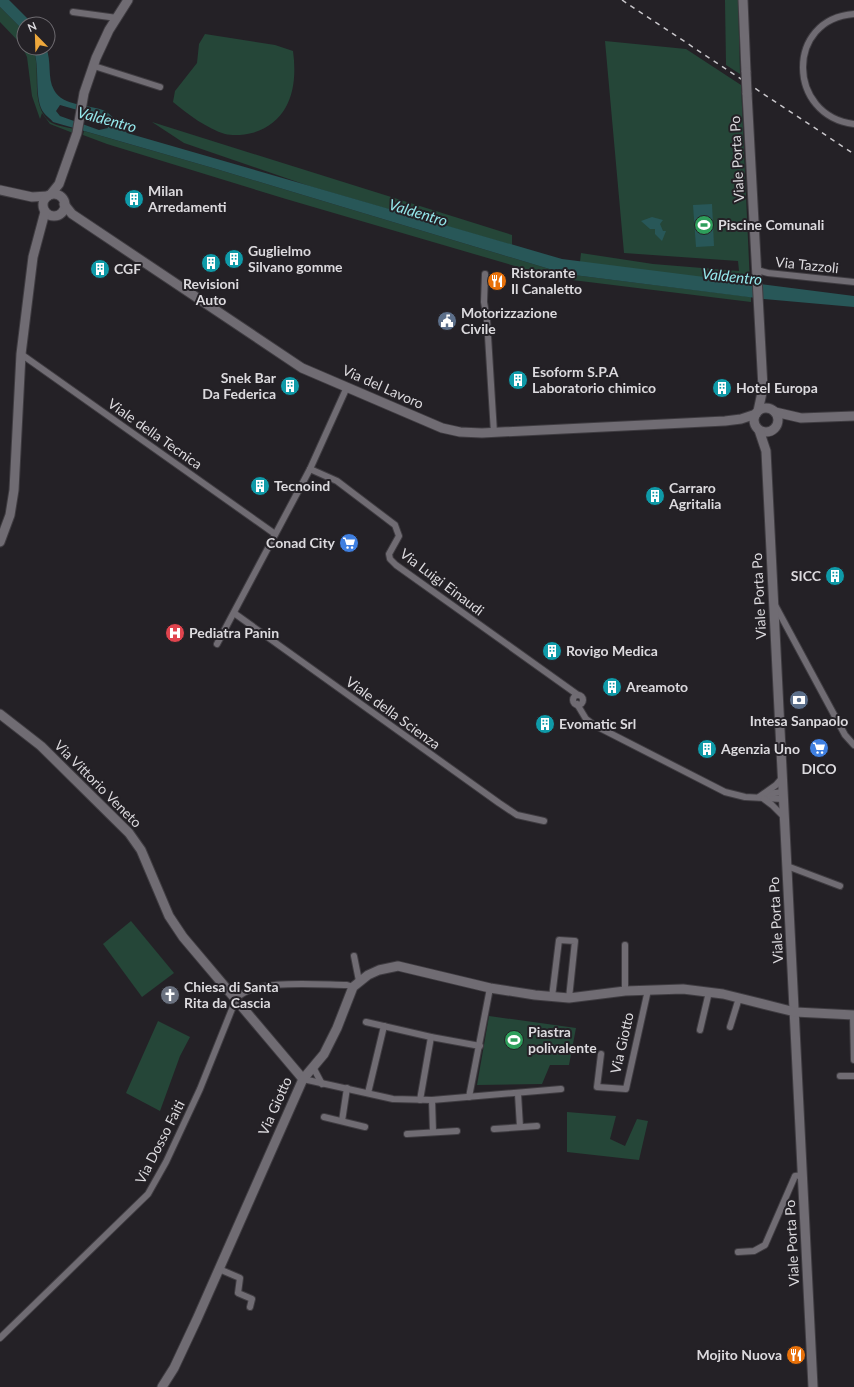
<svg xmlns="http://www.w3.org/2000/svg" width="854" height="1387" font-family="Lato,sans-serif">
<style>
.green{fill:#254638}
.water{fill:#285758;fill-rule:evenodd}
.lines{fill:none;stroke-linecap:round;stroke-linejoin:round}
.street-casing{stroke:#3f3c41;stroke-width:8}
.secondary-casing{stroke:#3f3c41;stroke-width:11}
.street{stroke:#706c73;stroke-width:6}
.secondary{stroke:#706c73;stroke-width:9}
.rail{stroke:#c9c7cb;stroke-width:1.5;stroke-dasharray:5 5;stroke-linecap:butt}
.secondary-bridge-casing{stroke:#3f3c41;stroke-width:11;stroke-linecap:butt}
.secondary-bridge{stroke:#706c73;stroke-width:9}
.labels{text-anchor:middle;stroke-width:4;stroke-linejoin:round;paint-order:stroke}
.street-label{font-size:14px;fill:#dcdade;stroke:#242126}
.poi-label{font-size:14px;font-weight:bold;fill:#dcdade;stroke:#242126;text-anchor:start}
.water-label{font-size:15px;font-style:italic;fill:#95e8ec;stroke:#242126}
</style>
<rect width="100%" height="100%" fill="#242126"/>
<g class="green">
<polygon points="725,0 738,0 740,74 726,65"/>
<path d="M 0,7 L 24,31 L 24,48 L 33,48 C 42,71 29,104 50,122 C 56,126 67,127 74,129 L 73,133 L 50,124 L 42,113 L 40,119 L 32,96 L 27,57 L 21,44 L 0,22 Z"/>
<path d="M 205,34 L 275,45 L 293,51 C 298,87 290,122 252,133 C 245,135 233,136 225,134 C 208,129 187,114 173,102 L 175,91 L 197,63 L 199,44 Z"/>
<polygon points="605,41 686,49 741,85 750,284 580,262 581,253 653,264 739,271 738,261 624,253"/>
<polygon points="152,122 512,235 512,245 309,186 184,143"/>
<polygon points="84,131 213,168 566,274 751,297 751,302 556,278 286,199 107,144 83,135"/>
<polygon points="131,921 174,973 142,997 103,944"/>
<polygon points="489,1016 576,1028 569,1065 550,1065 542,1084 477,1085"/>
<polygon points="158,1021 190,1037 180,1056 160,1111 126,1093"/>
<polygon points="567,1112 616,1116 610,1139 625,1146 637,1119 648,1121 639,1160 567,1152"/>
</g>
<g class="water">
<polygon points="0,0 9,0 33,24 24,24 24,31 0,7"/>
<path d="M 33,48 L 46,48 C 52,61 47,78 54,90 C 63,107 90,104 105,111 C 113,116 120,126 127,133 L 562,259 L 854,296 L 854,307 L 764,299 L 566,274 L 213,168 L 53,122 C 51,119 46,116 44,113 C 33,99 41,67 33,48 ZM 60,105 L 102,117 L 106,121 L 108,128 L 99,130 L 60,116 L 56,111 Z"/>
<polygon points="712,204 714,246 696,247 693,205"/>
<polygon points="652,217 663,220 660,224 663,231 666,231 662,241 655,234 655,229 650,229 641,221"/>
</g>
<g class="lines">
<defs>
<g id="street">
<polyline points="73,12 117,18"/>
<path d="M 854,14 C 785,19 787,116 854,124"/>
<polyline points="94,66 160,87"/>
<polyline points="757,270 768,273 854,282"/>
<polyline points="485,274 484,302 487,320 494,433"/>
<polyline points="21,354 275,534"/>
<polyline points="310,469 337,481 395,525 399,536 389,554 390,559 396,565 578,695"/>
<polyline points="775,605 845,735 854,745"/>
<polyline points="234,613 499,803 517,815 544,821"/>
<polyline points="217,644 310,469 347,387"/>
<circle cx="578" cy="700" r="5"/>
<polyline points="577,704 586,719 594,725 725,792 745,797 783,799"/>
<polyline points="766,794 783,792"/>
<polyline points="759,797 776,785 782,778"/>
<polyline points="764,799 772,805 784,817"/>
<polyline points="787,866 840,886"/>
<polyline points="625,945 625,991"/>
<polyline points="354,956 359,981"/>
<polyline points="552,997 559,940 575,941 569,998"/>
<polyline points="853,1015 854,1060"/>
<polyline points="366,1022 431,1037 480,1046"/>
<polyline points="730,1027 739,998"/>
<polyline points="700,1030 709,992"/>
<polyline points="601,1054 597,1087 626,1089 648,990"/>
<polyline points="313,1067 322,1084"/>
<polyline points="840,1076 854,1076"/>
<polyline points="303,1079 393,1099 432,1100 561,1089"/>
<polyline points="368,1093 384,1026"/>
<polyline points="518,1094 520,1127"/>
<polyline points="469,1097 490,988"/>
<polyline points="420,1100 431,1037"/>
<polyline points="432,1100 433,1132"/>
<polyline points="324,1117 365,1127"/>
<polyline points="342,1121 347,1088"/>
<polyline points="494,1129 537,1126"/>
<polyline points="407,1134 457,1131"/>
<polyline points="738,1252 754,1251 765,1245 795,1176 803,1175"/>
<polyline points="219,1269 240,1278 238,1293 252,1299 250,1307"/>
<path d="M 0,1338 L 148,1194 L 166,1162 L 200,1089 L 236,999 C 253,978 321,985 347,985 L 353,987"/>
</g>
<g id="secondary">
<polyline points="743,0 746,72"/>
<polyline points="747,93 763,388 758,411"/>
<polyline points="0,190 32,197 48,196"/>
<polyline points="51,194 59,184 77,133 84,93 96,58 109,30 128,0"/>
<circle cx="54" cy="205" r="11"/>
<polyline points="64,204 72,214 302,368 442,428 460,432 482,433 725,421 741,419 756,414"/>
<circle cx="766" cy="420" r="12"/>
<polyline points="775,412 801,418 854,416"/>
<polyline points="759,430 766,451 813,1387"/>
<polyline points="0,542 10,515 14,490 21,354 33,257 45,212"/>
<polyline points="0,714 41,746 129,833 141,850 169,916 183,937 303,1079"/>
<polyline points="162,1387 174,1368 197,1319 303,1079 324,1054 337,1028 353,987 368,975 379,970 398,966 490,988 535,995 569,998 625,991 683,989 723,994 795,1012 854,1015"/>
</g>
</defs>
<use href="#street" class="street-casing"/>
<use href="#secondary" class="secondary-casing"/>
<use href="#street" class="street"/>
<use href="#secondary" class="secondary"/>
<polyline class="rail" points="622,0 854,154"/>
<defs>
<polyline id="secondary-bridge" points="746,72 747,93"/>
</defs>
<use href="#secondary-bridge" class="secondary-bridge-casing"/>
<use href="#secondary-bridge" class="secondary-bridge"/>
</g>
<defs>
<symbol id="building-disc" viewBox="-11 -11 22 22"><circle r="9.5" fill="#0f9aa8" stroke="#242126"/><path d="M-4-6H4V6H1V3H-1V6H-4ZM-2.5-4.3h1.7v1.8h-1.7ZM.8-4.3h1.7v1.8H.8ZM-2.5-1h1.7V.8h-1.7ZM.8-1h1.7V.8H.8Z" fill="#fff"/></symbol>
<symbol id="stadium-disc" viewBox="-11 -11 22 22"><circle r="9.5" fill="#2e9e5b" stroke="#242126"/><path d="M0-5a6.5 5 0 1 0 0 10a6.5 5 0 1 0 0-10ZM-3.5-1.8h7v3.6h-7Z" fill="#fff"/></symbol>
<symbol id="restaurant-disc" viewBox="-11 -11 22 22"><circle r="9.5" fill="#e8710a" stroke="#242126"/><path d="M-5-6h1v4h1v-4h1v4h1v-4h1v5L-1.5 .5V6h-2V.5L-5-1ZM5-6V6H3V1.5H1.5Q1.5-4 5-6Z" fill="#fff"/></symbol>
<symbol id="civic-disc" viewBox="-11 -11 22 22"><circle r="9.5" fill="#5c6f8a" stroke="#242126"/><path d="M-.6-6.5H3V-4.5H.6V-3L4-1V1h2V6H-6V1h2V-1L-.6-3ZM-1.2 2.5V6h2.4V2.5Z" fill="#fff"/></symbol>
<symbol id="supermarket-disc" viewBox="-11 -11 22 22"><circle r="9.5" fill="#3f7fe0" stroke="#242126"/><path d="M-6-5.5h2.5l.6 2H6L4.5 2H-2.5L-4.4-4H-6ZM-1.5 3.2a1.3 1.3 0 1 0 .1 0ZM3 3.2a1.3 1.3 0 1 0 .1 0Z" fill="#fff"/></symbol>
<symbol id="hospital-disc" viewBox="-11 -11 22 22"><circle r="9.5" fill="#e0444e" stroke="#242126"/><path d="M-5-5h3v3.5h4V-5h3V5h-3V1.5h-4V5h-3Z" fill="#fff"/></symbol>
<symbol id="bank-disc" viewBox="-11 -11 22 22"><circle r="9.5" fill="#5c6f8a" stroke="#242126"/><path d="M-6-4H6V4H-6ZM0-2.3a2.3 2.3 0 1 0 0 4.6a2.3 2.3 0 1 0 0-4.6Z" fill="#fff"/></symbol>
<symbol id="church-disc" viewBox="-11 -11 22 22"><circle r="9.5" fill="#6b7280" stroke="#242126"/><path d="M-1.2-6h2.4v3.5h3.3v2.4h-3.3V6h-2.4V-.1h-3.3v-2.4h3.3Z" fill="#fff"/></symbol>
</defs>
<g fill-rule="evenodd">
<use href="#building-disc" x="123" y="188" width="22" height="22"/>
<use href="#stadium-disc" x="693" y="214" width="22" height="22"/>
<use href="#building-disc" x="223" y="248" width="22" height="22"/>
<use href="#building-disc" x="200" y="252" width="22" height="22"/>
<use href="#building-disc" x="89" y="258" width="22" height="22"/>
<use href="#restaurant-disc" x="486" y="270" width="22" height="22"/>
<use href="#civic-disc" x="436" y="310" width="22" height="22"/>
<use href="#building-disc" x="507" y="369" width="22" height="22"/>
<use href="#building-disc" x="279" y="375" width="22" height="22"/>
<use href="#building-disc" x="711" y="377" width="22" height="22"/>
<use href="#building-disc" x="249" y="475" width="22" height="22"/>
<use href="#building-disc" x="644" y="485" width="22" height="22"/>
<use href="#supermarket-disc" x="338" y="532" width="22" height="22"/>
<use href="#building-disc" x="824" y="565" width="22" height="22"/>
<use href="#hospital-disc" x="164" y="622" width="22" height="22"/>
<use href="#building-disc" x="541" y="640" width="22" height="22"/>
<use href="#building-disc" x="601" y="676" width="22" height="22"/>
<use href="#bank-disc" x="788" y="689" width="22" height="22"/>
<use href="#building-disc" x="534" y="713" width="22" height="22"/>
<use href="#supermarket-disc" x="808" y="737" width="22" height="22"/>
<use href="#building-disc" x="696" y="738" width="22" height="22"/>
<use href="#church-disc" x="159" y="984" width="22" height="22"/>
<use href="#stadium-disc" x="503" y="1029" width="22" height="22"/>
<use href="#restaurant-disc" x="785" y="1344" width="22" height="22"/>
</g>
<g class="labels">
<g class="street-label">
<text transform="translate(737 159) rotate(-93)" y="5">Viale Porta Po</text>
<text transform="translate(807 265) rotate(6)" y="5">Via Tazzoli</text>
<text transform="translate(383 387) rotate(24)" y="5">Via del Lavoro</text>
<text transform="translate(155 434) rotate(35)" y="5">Viale della Tecnica</text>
<text transform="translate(442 582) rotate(37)" y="5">Via Luigi Einaudi</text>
<text transform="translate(759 596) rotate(-93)" y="5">Viale Porta Po</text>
<text transform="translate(393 713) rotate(36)" y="5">Viale della Scienza</text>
<text transform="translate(98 784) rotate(45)" y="5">Via Vittorio Veneto</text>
<text transform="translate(776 920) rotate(-93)" y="5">Viale Porta Po</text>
<text transform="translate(622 1043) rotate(-77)" y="5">Via Giotto</text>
<text transform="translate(275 1106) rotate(-66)" y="5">Via Giotto</text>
<text transform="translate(160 1142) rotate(-63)" y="5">Via Dosso Faiti</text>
<text transform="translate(792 1243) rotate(-93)" y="5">Viale Porta Po</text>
</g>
<g class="poi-label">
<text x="148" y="196">Milan<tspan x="148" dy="16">Arredamenti</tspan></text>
<text x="718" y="230">Piscine Comunali</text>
<text x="248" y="256">Guglielmo<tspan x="248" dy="16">Silvano gomme</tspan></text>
<text x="114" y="274">CGF</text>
<text x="511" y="278">Ristorante<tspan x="511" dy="16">Il Canaletto</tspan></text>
<text x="211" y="289" text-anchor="middle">Revisioni<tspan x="211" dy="16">Auto</tspan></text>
<text x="461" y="318">Motorizzazione<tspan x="461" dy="16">Civile</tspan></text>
<text x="532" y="377">Esoform S.P.A<tspan x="532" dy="16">Laboratorio chimico</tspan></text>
<text x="276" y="383" text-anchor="end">Snek Bar<tspan x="276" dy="16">Da Federica</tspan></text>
<text x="736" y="393">Hotel Europa</text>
<text x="274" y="491">Tecnoind</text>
<text x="669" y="493">Carraro<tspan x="669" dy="16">Agritalia</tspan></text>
<text x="335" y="548" text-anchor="end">Conad City</text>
<text x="821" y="581" text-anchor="end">SICC</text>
<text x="189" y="638">Pediatra Panin</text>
<text x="566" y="656">Rovigo Medica</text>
<text x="626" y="692">Areamoto</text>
<text x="799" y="726" text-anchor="middle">Intesa Sanpaolo</text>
<text x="559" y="729">Evomatic Srl</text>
<text x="721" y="754">Agenzia Uno</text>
<text x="819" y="774" text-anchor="middle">DICO</text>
<text x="184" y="992">Chiesa di Santa<tspan x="184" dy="16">Rita da Cascia</tspan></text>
<text x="528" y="1037">Piastra<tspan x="528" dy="16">polivalente</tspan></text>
<text x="782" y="1360" text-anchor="end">Mojito Nuova</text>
</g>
<g class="water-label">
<text transform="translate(107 120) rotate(15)" y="5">Valdentro</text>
<text transform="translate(418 213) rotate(17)" y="5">Valdentro</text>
<text transform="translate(732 277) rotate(6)" y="5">Valdentro</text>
</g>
</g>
<g transform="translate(36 36) rotate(337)"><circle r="19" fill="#242126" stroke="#6e6b70"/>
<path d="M0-3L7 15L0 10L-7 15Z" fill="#eea83c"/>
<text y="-6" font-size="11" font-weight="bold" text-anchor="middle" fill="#dcdade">N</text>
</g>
</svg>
